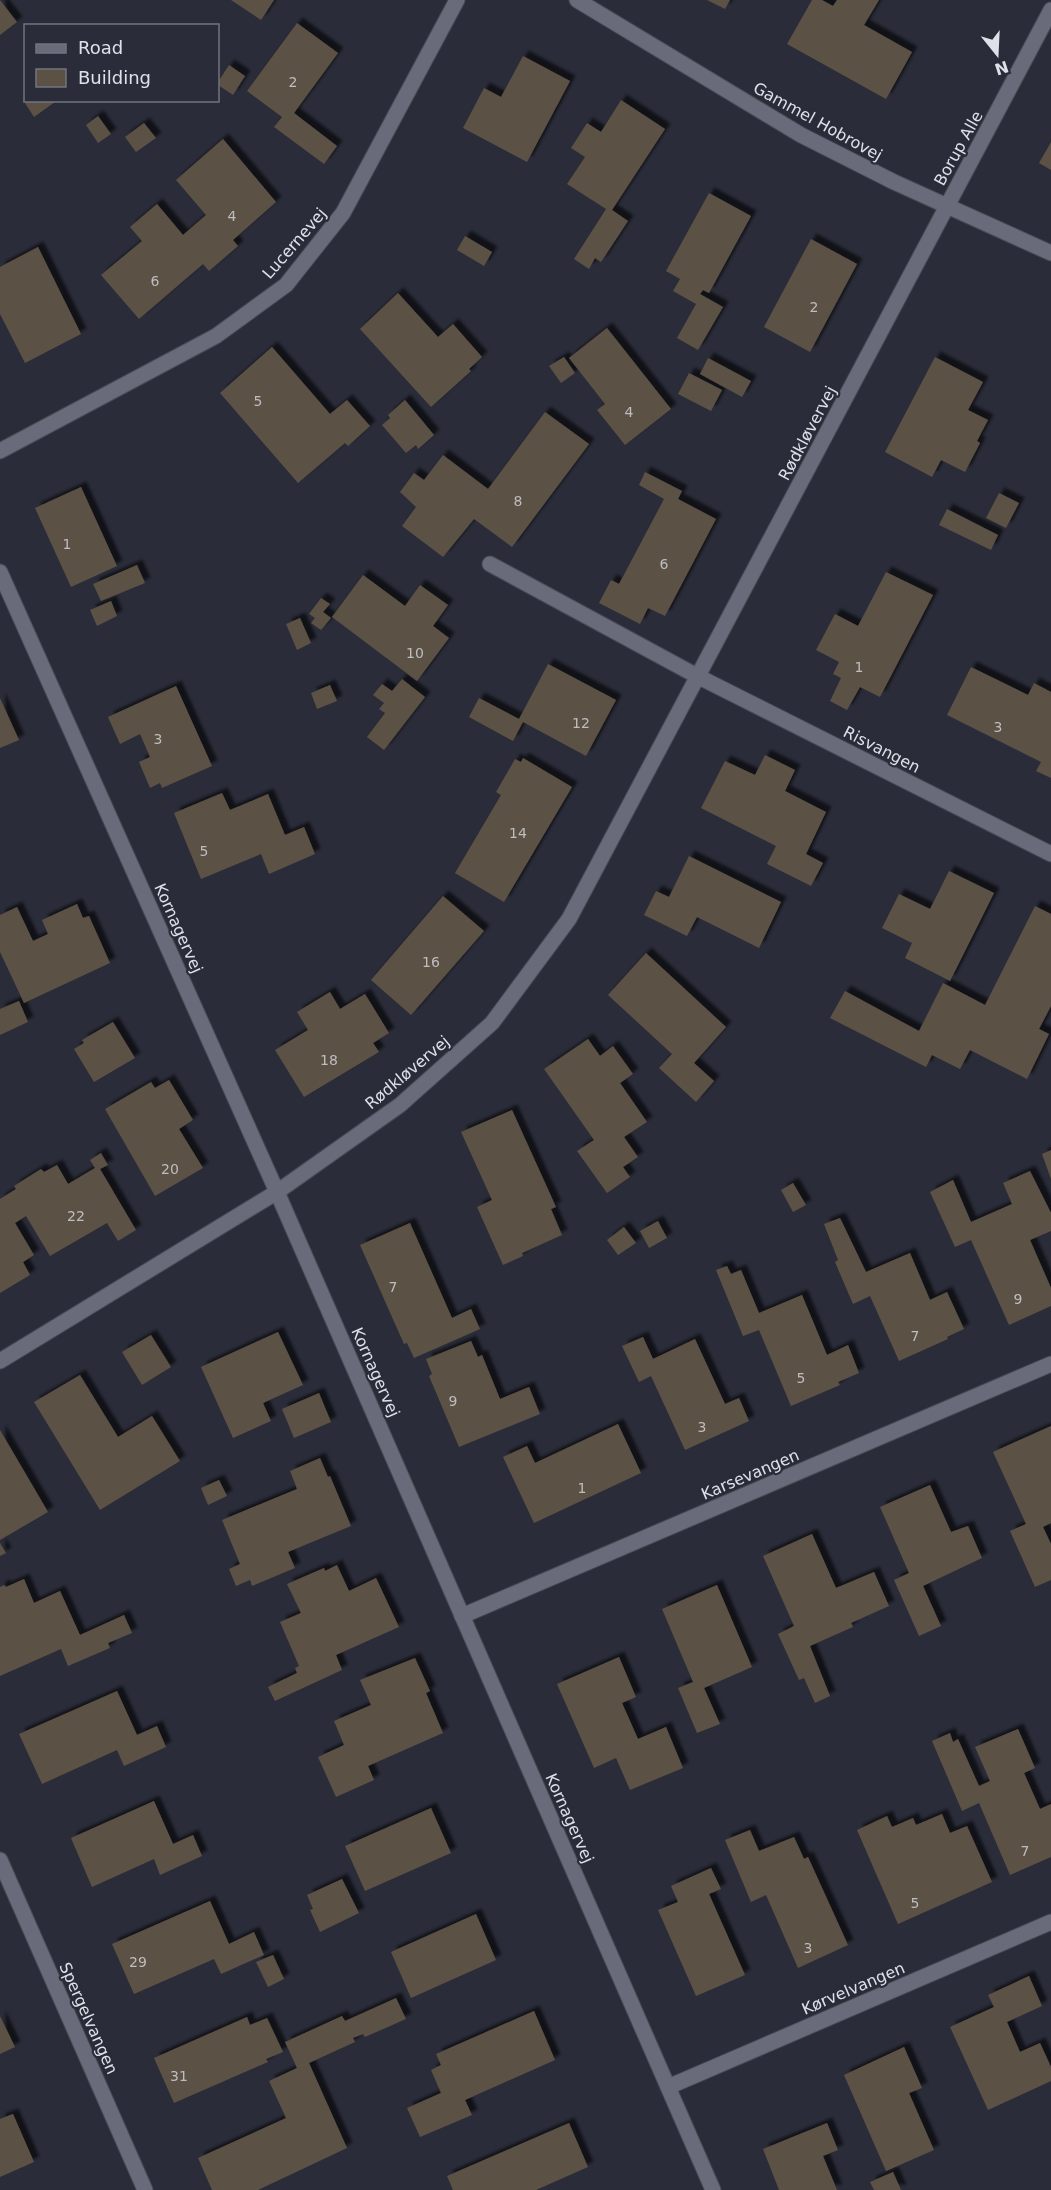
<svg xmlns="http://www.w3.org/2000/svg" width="1051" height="2190" font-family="'DejaVu Sans',sans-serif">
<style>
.building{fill:#5c5145;filter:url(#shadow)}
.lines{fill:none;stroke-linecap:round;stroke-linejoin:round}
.street-casing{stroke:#484954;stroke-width:17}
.street{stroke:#696b7a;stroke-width:15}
.labels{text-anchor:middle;stroke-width:4.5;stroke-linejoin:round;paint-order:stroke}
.number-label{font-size:14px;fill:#bebdc0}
.street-label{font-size:16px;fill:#dfe1e9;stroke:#2a2c39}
</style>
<defs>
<filter id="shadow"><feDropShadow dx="5.5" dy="-5.5" stdDeviation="1.5" flood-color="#0009"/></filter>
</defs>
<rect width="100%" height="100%" fill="#2a2c39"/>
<g class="building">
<polygon points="0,0 17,22 0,35"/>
<polygon points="231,0 274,0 261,20"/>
<polygon points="707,0 730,0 725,9"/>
<polygon points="812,0 822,0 833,6 837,0 879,0 864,25 912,52 886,99 787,44"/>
<polygon points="297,23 338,53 294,113 337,146 324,164 274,127 282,117 247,91"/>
<polygon points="523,56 570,81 527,162 463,128 484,88 501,97"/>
<polygon points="229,65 245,76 233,95 218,85 218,82"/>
<polygon points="29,100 54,100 55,102 34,117 25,103"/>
<polygon points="621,100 665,129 612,210 628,221 601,262 595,258 589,269 574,259 606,209 567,184 585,157 571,148 587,123 601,132"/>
<polygon points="98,116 111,134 98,143 86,125"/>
<polygon points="144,123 156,138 136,152 125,137"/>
<polygon points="223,139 276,202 233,240 238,246 209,271 203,264 139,319 101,275 142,241 130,227 157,204 183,235 206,215 176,180"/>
<polygon points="1051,142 1051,170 1039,163"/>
<polygon points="709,193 751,216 709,293 703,290 700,294 723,307 698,350 677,338 696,304 673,291 680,279 666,271"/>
<polygon points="465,236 492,252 484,266 457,250"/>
<polygon points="811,239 857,264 810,352 764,327"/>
<polygon points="38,247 81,334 25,363 0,314 0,267"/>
<polygon points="398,293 438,337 453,324 482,357 469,369 471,371 431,407 360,329"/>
<polygon points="607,328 671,409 625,445 597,410 605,404 569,358"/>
<polygon points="272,347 330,414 347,400 370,426 348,446 345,443 298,483 220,393"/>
<polygon points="564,357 575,373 561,383 549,366"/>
<polygon points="935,357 983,382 968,410 988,420 977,441 980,443 965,472 941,460 932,477 885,452"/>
<polygon points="708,358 751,381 742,397 700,374"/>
<polygon points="689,373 722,390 711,411 678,394"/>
<polygon points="405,400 434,435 418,449 416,445 406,453 382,425 390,418 388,415"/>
<polygon points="545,412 589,444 512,547 474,519 443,557 402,526 416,507 400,492 414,473 424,480 443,455 488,489"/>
<polygon points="645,472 682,491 678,499 716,519 665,616 648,608 640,624 599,603 611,580 619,584 664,499 639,485"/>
<polygon points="81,487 117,566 71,587 35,508"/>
<polygon points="999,493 1019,503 1006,528 986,518"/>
<polygon points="947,509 998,535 991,550 939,525"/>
<polygon points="137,565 145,583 101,601 93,584"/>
<polygon points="886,572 933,595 880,697 860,687 847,710 830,701 841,678 833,674 839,662 816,650 835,614 858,626"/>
<polygon points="363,575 405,606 420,585 448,605 433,626 449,638 417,681 332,617"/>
<polygon points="321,598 330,604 323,612 331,618 321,630 311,623 315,618 309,614"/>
<polygon points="111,601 117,616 97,626 90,610"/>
<polygon points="300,618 311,643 297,650 286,624"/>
<polygon points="548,664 616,700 586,756 523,722 513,741 469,717 479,698 519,719"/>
<polygon points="971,667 1028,695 1034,683 1051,692 1051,778 1036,771 1041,762 947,715"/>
<polygon points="402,679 425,697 384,750 367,737 385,713 379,709 384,703 373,695 382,684 392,691"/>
<polygon points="330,685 337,701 317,709 311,693"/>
<polygon points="176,686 212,766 162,788 160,783 150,788 139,762 150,757 140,734 120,744 108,717"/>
<polygon points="0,698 19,740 0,748"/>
<polygon points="765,755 795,770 785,791 826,812 806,854 823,863 811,886 767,864 776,846 701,808 725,761 755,775"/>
<polygon points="523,758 572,787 504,902 455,873 501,795 496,792 515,759 521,762"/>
<polygon points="222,793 230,810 268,794 285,835 304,827 315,854 269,874 261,854 201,879 174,813"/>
<polygon points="689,856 781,902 759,948 697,917 687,936 644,915 656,891 669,897"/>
<polygon points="949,871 994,893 950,981 905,958 912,943 882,928 899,894 930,909"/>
<polygon points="443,896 484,931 411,1015 371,980"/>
<polygon points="77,904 83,918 89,916 110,963 24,1003 0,952 0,915 17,907 33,941 48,934 42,920"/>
<polygon points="1035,906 1051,914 1051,1006 1039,1029 1049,1034 1027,1079 970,1050 960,1069 932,1055 926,1067 830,1018 845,991 919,1031 943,983 985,1005"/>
<polygon points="646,953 726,1027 694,1063 714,1081 696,1102 659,1068 672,1054 608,995"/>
<polygon points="330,992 340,1009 365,994 389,1033 373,1043 379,1052 304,1097 275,1050 308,1030 297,1012"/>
<polygon points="19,1001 28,1022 0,1035 0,1009"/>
<polygon points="113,1022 135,1058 94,1082 74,1049 84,1043 82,1040"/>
<polygon points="588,1039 600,1056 613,1046 633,1074 620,1083 647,1122 624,1137 638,1157 623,1167 630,1177 607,1193 577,1151 594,1140 544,1069"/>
<polygon points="169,1080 193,1120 179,1129 203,1168 155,1196 105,1109 151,1082 155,1088"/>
<polygon points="512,1110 556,1207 551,1209 562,1235 522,1253 523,1256 503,1265 477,1207 492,1200 461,1132"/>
<polygon points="1051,1150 1051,1179 1042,1154"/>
<polygon points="101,1153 108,1165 100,1169 136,1230 118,1241 107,1223 50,1256 26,1216 15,1223 34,1255 23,1262 30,1275 0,1293 0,1199 16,1189 14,1186 41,1169 44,1172 57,1165 68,1184 95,1168 90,1160"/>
<polygon points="1030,1171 1051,1213 1051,1231 1030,1240 1051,1288 1051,1306 1009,1325 971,1240 955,1247 930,1192 953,1180 971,1222 1012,1204 1003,1183"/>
<polygon points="793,1183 806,1205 793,1212 781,1190"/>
<polygon points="840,1218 866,1272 910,1253 930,1300 947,1292 964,1329 947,1337 948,1339 899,1361 870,1296 853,1304 835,1262 838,1260 824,1224"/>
<polygon points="658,1221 667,1238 649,1248 640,1231"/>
<polygon points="410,1223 452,1318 471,1309 480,1329 414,1358 407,1343 404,1344 360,1245"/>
<polygon points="624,1227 636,1243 618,1255 607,1240"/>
<polygon points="727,1266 731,1274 741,1270 759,1313 802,1295 827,1355 848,1345 859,1373 838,1382 840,1385 791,1406 759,1330 743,1336 716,1270"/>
<polygon points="278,1332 303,1385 263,1403 271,1421 233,1438 201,1367"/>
<polygon points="151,1335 171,1367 142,1385 122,1352"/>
<polygon points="643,1337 653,1359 695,1339 725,1404 739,1398 749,1421 685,1450 651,1376 639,1382 622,1346"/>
<polygon points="471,1341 478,1357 482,1355 500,1399 529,1387 540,1414 459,1447 429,1376 432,1374 426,1359"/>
<polygon points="80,1375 118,1437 152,1416 180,1461 100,1510 34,1402"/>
<polygon points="319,1393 331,1422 294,1438 282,1409"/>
<polygon points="618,1424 641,1473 534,1523 503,1457 527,1446 535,1463"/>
<polygon points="1051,1426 1051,1523 1043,1527 1051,1544 1051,1580 1035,1587 1010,1531 1026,1524 993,1452"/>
<polygon points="0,1430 48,1512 0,1540"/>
<polygon points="320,1458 328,1477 330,1476 351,1526 288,1552 295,1568 252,1586 250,1580 236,1586 229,1569 240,1564 222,1520 297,1489 290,1471"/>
<polygon points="219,1480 227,1496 208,1505 201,1488"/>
<polygon points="930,1485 951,1532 968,1526 982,1558 923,1586 941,1626 919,1636 894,1580 909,1573 880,1507"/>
<polygon points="812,1534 836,1588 874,1572 889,1606 851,1623 853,1627 810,1646 830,1696 815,1703 804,1678 799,1680 778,1634 794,1626 763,1556"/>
<polygon points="0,1543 6,1553 0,1556"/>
<polygon points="337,1565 349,1591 376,1578 399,1627 336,1655 342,1670 275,1701 268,1687 297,1673 295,1668 299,1666 280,1622 301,1613 287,1584 324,1568 325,1571"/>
<polygon points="24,1579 34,1603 60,1591 80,1635 124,1615 132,1633 108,1643 110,1648 68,1666 61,1649 0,1676 0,1587 4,1585 6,1587"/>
<polygon points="717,1585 752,1667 704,1688 720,1724 697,1733 678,1688 693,1682 662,1609"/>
<polygon points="619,1657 636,1697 622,1703 638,1739 666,1727 683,1768 630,1790 616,1758 594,1768 557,1684"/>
<polygon points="415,1658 430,1691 426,1693 443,1733 368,1766 374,1780 336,1797 318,1757 344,1745 334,1721 371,1705 360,1680"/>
<polygon points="117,1691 137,1735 157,1726 166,1747 124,1766 117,1750 42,1784 19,1734"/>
<polygon points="1018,1729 1035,1768 1024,1773 1040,1809 1051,1804 1051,1857 1010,1875 979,1803 962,1811 932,1741 950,1733 953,1742 958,1739 979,1786 990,1781 975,1747"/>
<polygon points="154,1801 173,1844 193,1835 202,1856 160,1875 154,1859 92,1887 71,1838"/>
<polygon points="431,1808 451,1853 365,1891 345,1846"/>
<polygon points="942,1814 950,1833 967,1826 992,1882 898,1924 857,1830 887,1816 892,1827 913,1818 916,1825"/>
<polygon points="750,1830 759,1851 794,1837 804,1859 808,1857 848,1945 798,1968 766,1895 751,1902 725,1840"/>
<polygon points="711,1868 721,1889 709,1894 745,1975 696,1996 658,1910 678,1902 671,1886"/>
<polygon points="342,1879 359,1913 320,1932 310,1910 313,1909 307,1895"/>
<polygon points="210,1901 229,1944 254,1932 264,1955 221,1974 214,1959 134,1994 112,1944"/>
<polygon points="476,1914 496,1960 411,1998 391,1952"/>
<polygon points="273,1955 284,1979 268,1987 256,1962"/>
<polygon points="1029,1976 1042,2006 1007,2022 1020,2052 1040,2043 1051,2067 1051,2081 988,2110 950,2027 994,2007 988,1995"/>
<polygon points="396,1998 406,2019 365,2037 363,2034 353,2038 355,2042 309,2063 347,2148 258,2190 212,2190 198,2158 286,2118 269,2081 297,2068 285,2042 342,2016 345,2021"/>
<polygon points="534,2011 555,2060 465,2100 472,2115 420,2137 407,2108 441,2093 431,2070 441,2065 436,2054"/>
<polygon points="0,2016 15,2047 0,2054"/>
<polygon points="247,2017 250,2025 267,2018 283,2052 266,2059 268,2062 174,2103 154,2058"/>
<polygon points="904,2047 922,2088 909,2093 934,2150 886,2171 844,2075"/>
<polygon points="13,2114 34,2162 0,2177 0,2119"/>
<polygon points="569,2123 588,2167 536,2190 453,2190 447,2176"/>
<polygon points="827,2123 838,2150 823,2156 837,2190 779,2190 763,2149"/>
<polygon points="893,2172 901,2190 874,2190 870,2182"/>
</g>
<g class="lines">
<defs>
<g id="street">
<polyline points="577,0 801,135 894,182 1051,253"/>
<polyline points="0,451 216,336 286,285 343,213 457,0"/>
<polyline points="490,564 697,676 1051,854"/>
<polyline points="0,572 277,1192 713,2190"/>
<polyline points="0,1361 277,1192 400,1105 492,1023 569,919 1051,10"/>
<polyline points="462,1616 1051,1364"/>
<polyline points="0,1860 145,2190"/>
<polyline points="668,2087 1051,1922"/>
</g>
</defs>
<use href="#street" class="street-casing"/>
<use href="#street" class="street"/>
</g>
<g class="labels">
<g class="number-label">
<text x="293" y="87">2</text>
<text x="232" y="221">4</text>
<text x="155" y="286">6</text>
<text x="814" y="312">2</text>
<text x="258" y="406">5</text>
<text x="629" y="417">4</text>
<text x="518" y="506">8</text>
<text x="67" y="549">1</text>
<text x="664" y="569">6</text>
<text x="415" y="658">10</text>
<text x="859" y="672">1</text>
<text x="581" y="728">12</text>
<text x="998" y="732">3</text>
<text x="158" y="744">3</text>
<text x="518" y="838">14</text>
<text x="204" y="856">5</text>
<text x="431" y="967">16</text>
<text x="329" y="1065">18</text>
<text x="170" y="1174">20</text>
<text x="76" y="1221">22</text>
<text x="393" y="1292">7</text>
<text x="1018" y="1304">9</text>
<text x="915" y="1341">7</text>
<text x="801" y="1383">5</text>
<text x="453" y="1406">9</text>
<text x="702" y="1432">3</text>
<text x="582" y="1493">1</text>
<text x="1025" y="1856">7</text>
<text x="915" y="1908">5</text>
<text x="808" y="1953">3</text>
<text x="138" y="1967">29</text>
<text x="179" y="2081">31</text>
</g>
<g class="street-label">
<text transform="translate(818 121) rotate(29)" y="6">Gammel Hobrovej</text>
<text transform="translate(958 148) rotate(-61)" y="6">Borup Alle</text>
<text transform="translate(294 243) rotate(-49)" y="6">Lucernevej</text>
<text transform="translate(807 433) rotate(-62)" y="6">Rødkløvervej</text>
<text transform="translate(882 749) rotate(27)" y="6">Risvangen</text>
<text transform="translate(179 928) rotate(66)" y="6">Kornagervej</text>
<text transform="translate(407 1072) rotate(-40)" y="6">Rødkløvervej</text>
<text transform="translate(376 1372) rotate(66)" y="6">Kornagervej</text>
<text transform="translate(750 1474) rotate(-23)" y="6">Karsevangen</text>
<text transform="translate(570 1818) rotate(66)" y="6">Kornagervej</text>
<text transform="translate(853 1988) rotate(-23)" y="6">Kørvelvangen</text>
<text transform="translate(89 2018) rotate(66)" y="6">Spergelvangen</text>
</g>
</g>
<rect x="24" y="24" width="195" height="78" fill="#2a2c39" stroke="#72747f" stroke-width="1.5"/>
<rect x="36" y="44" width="30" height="9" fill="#696b7a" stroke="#72747f" stroke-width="1.5"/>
<text x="78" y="54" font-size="18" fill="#dfe1e9">Road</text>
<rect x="36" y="69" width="30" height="18" fill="#5c5145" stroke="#72747f" stroke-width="1.5"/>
<text x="78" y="84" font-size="18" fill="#dfe1e9">Building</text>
<g transform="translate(997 54) rotate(162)" stroke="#2a2c39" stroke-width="4.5" paint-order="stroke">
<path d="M0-4.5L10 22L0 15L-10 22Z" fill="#dfe1e9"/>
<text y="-9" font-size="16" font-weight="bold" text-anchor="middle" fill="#dfe1e9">N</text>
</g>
</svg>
